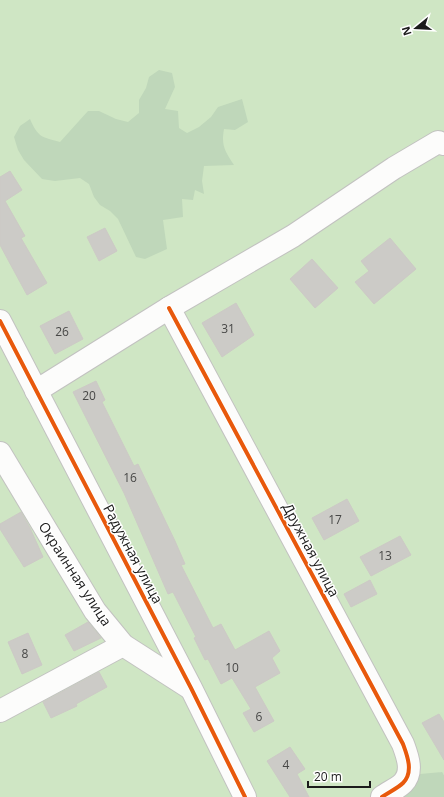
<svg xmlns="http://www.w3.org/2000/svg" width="444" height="797" font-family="'Open Sans',sans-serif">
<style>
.grass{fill:#cfe6c4}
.forest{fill:#bfd7ba}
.building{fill:#cccbc7;stroke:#cccac5}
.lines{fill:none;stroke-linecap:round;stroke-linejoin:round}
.minor-casing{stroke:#c2c2c0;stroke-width:24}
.minor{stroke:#fcfcfb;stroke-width:22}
.cycleway-casing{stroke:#fff;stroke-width:6}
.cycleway{stroke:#e8590c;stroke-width:4}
.labels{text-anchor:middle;stroke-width:3;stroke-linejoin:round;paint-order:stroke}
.number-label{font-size:12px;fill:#474746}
.street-label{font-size:14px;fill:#1b1b1b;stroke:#fff}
</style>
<rect width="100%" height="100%" fill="#e9e9e4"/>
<polygon class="grass" points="0,0 444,0 444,775 441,772 387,797 0,797"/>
<g class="forest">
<path d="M 159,70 L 172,73 L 175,87 L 165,109 L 178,111 L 179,128 L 187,133 L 199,127 L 211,117 L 218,107 L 242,99 L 248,122 L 235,130 L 224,129 C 221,146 225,151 234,165 L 204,166 L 202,181 L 204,194 L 195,190 L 193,200 L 182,199 L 183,217 L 163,220 L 167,249 L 145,259 L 136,257 L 118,219 L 110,211 L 100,205 L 94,197 L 89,184 L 80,178 L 55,181 L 42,179 L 24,160 L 18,150 L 14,137 L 20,126 L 30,119 C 38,137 41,137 60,142 L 88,111 L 99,111 L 116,119 L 128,122 L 139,113 L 139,100 L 146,88 L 149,77 Z"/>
<polygon points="442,772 444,775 444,797 387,797 420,774"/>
</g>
<g class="building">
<polygon points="10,171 22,190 5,201 25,236 21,238 47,283 27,295 0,245 0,177"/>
<polygon points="105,228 117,251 99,261 87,237"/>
<polygon points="390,238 416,269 374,304 355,282 369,271 361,261"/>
<polygon points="312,259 338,288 315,308 290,279"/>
<polygon points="236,303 254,335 222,357 202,323"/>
<polygon points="69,311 83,339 55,354 40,326"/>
<polygon points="96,381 105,400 102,402 134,466 138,464 175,541 185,564 181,565 213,628 221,624 235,650 269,631 280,651 272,658 280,673 255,687 274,721 254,732 243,713 251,709 232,678 221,684 208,659 205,660 194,638 196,637 173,592 168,594 124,493 73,392"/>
<polygon points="347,499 359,521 324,540 312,518"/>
<polygon points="21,512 30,528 43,557 24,567 0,529 0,524"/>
<polygon points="400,536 411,555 371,576 360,557"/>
<polygon points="370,580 377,594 351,607 344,594"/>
<polygon points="88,622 101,638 74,651 65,635"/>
<polygon points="28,633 42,665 22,674 8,642"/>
<polygon points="99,672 107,687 76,704 77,706 51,718 43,702"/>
<polygon points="439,714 444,722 444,760 422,723"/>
<polygon points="290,747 305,769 297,774 309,797 290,797 267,761"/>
</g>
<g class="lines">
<defs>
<g id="minor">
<path d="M 169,308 L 403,744 C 407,755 414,772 403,783 C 398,788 389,792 382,797"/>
<polyline points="0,321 191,688 245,797"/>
<polyline points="36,391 169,308 293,236 394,168 438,142 444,144"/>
<polyline points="0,453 95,611 123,645 190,688"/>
<polyline points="0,711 123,645"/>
</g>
</defs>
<use href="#minor" class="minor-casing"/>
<use href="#minor" class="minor"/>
<defs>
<g id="cycleway">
<path d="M 169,308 L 403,744 C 407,755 414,772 403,783 C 398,788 389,792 382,797"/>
<polyline points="0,321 191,688 245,797"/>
</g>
</defs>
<use href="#cycleway" class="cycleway-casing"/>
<use href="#cycleway" class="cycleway"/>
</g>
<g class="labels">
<g class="number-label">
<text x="228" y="333">31</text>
<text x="62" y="336">26</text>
<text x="89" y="400">20</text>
<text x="130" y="482">16</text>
<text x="335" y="524">17</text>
<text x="385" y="560">13</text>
<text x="25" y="658">8</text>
<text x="232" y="672">10</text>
<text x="259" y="721">6</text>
<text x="286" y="769">4</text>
</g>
<g class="street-label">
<text transform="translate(311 550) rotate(62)" y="5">Дружная улица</text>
<text transform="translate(133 554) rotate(62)" y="5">Радужная улица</text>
<text transform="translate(75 574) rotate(57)" y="5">Окраинная улица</text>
</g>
</g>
<g transform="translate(416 28) rotate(252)" stroke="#ffffff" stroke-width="3" paint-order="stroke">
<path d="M0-3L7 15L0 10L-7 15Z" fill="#1b1b1b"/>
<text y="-6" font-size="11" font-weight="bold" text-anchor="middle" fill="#1b1b1b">N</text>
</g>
<path d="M308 781v6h62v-6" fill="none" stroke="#1b1b1b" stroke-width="2"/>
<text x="314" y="781" font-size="12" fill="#1b1b1b" stroke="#ffffff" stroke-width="3" paint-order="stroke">20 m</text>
</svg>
